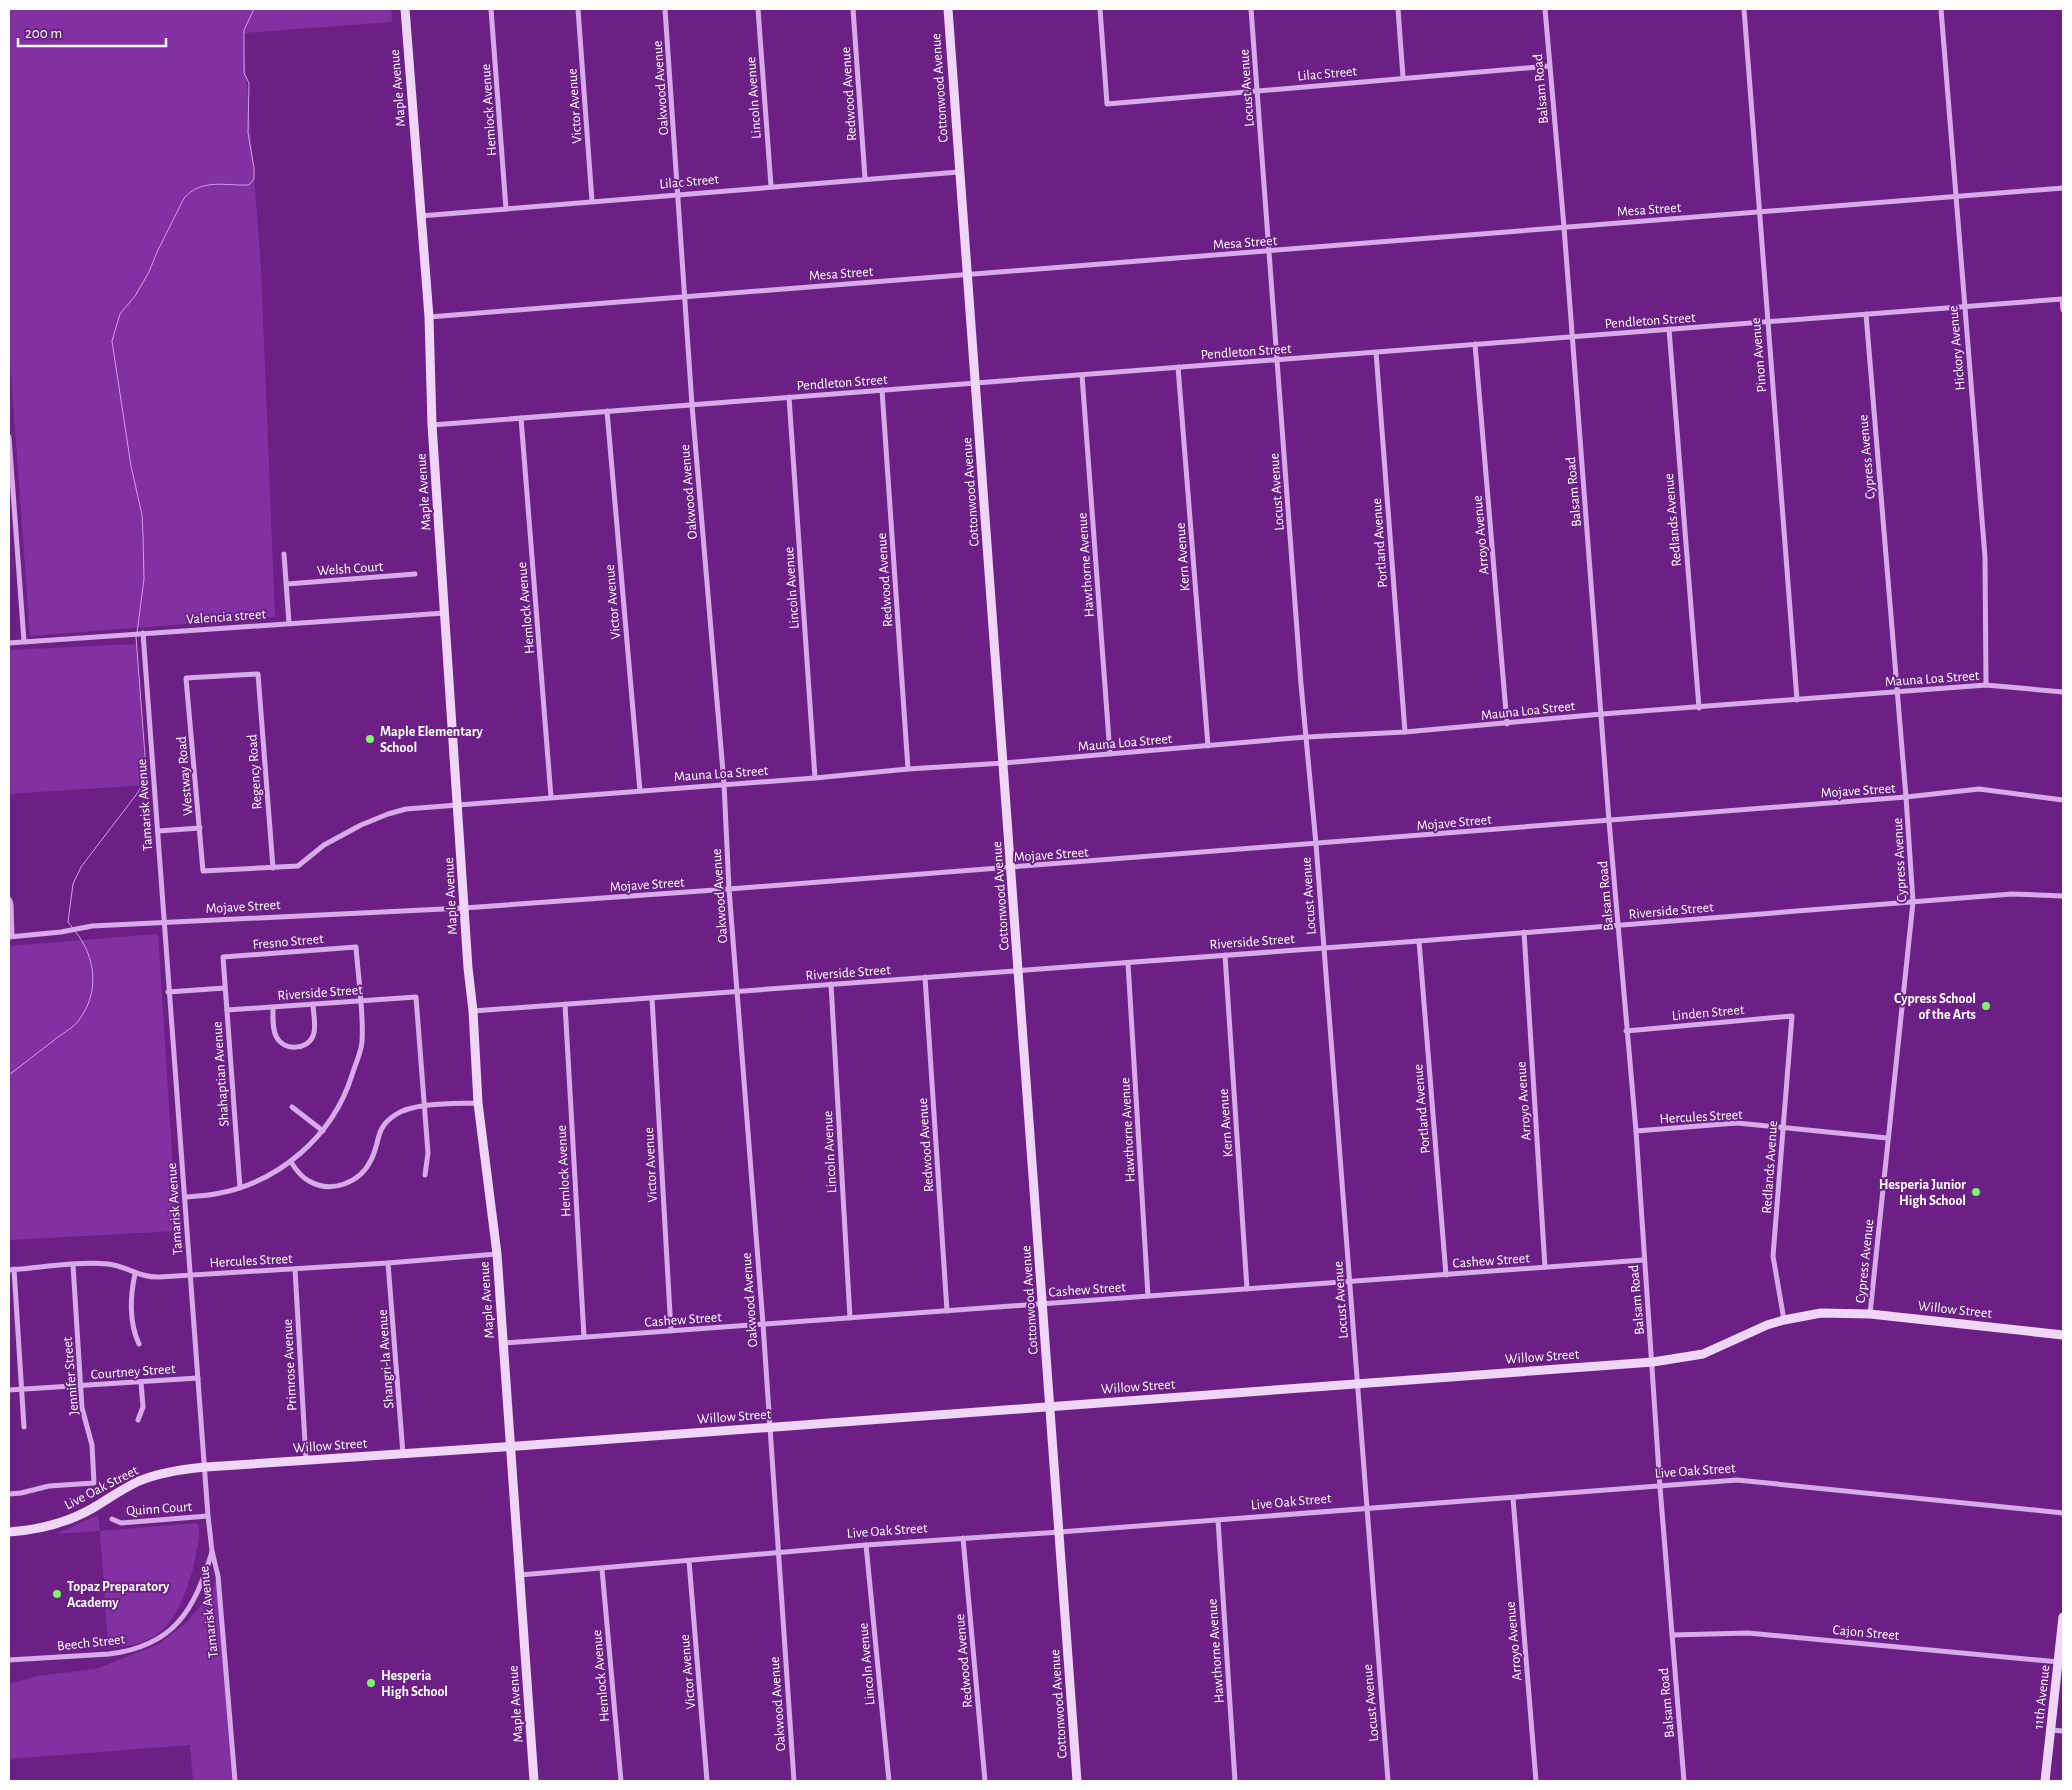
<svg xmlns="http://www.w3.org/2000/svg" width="2072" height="1790" font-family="'Alegreya Sans',sans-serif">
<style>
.green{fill:#8231a3}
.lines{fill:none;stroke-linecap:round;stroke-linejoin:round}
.stream{stroke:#d59deb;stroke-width:1}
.street{stroke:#d8aaea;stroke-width:5}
.secondary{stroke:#efd5f8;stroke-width:9}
.poi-dot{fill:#7af76a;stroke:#6c2086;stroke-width:2}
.labels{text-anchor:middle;stroke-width:4;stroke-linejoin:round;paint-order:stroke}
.street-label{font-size:14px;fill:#fff;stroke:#6c2086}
.poi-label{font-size:14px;font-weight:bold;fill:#fff;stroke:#6c2086;text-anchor:start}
</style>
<rect width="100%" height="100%" fill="#6c2086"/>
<g class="green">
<polygon points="9,9 391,9 392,22 243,33 261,267 275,617 30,636 9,346"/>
<polygon points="136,644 146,785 9,794 9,650"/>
<polygon points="158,934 177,1231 9,1240 9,946"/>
<path d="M 98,1515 L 100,1531 L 197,1523 C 202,1531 198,1544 196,1553 C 195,1565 191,1575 187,1587 C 174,1627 153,1648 108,1647 L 100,1531 L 56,1534 Z"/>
<polygon points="216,1578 232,1781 193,1781 190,1745 9,1759 9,1684 37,1676 96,1669 159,1644 185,1624 212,1593"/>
</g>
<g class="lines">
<g class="stream">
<path d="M 137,633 L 144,579 L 143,536 L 142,515 L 131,466 L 112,341 L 120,314 L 135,296 L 149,272 L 157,252 L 184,198 C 202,178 225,186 249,185 L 254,179 L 254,168 L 248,133 L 249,83 L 244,73 L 244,30 L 254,9"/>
<polyline points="72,927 68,922 73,884 81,867 139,791 146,769 136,637"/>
<path d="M 9,1075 C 25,1062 42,1050 58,1037 C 65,1032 74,1027 79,1020 C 100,992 96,957 75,931"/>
</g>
<g class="street">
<polyline points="491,9 506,209"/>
<polyline points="578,9 592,201"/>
<polyline points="665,9 692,405 724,784 729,889 763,1324 794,1781"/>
<polyline points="758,9 771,186"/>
<polyline points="853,9 865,178"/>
<polyline points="1100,9 1107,104 1549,66"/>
<polyline points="1251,9 1301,684 1316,844 1388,1781"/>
<polyline points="1398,9 1403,77"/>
<polyline points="1545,9 1564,227 1609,821 1636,1131 1660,1487 1684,1781"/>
<polyline points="1744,9 1797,700"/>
<polyline points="1941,9 1985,557 1986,685"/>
<polyline points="420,216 959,172"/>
<polyline points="1866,314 1906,797 1913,902 1870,1314"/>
<polyline points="429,317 2063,188"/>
<polyline points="1669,329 1699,708"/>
<polyline points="1475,344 1507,724"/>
<polyline points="1376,352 1405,732"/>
<polyline points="1178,367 1208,746"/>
<polyline points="1082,375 1110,754"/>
<polyline points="882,390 908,769"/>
<polyline points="789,397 815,778"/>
<polyline points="607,411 640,791"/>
<polyline points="521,418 551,797"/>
<polyline points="432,425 2062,299 2063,310"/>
<polyline points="9,437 24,641"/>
<polyline points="284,554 289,623"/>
<polyline points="287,584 415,574"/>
<polyline points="143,633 208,1516 212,1551 218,1576 235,1781"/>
<polyline points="9,643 445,613"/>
<polyline points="158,831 200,828"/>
<polyline points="273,868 258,674 186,678 203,871 298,866 324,845 361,825 388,814 406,809 815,778 908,769 1004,763 1306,737 1405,732 1602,714 1986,685 2063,692"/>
<polyline points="9,899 11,904 12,936"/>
<polyline points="1524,932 1545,1267"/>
<polyline points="9,937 61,932 92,926 464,908 729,889 1906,797 1979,789 2063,800"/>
<polyline points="1419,941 1446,1275"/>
<polyline points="1225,955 1247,1289"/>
<polyline points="1128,963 1148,1296"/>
<polyline points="925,977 947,1311"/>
<polyline points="831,984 850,1318"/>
<polyline points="168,992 225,988"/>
<polyline points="652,998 671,1331"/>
<polyline points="565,1004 584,1337"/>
<path d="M 273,1007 C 273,1017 272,1030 277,1038 C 285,1051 307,1050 313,1036 C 317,1027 313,1013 313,1004"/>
<polyline points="227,1010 416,997 428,1153 425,1175"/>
<polyline points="473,1011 1419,941 2012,894 2063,896"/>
<polyline points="1626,1031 1792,1016 1773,1256 1784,1320"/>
<polyline points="292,1107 323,1131"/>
<polyline points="1636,1131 1737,1123 1887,1138"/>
<path d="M 291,1162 C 296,1170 301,1177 309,1181 C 331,1194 360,1183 371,1160 C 381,1141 374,1129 395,1115 C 414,1102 456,1104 478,1103"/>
<path d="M 185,1197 C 195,1196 205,1196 215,1194 C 279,1183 333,1136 352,1075 C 355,1065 361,1053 362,1042 C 364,1013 358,976 356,947 L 223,957 L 240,1188"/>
<polyline points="388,1263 403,1454"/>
<polyline points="14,1269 24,1427"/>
<polyline points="295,1269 306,1460"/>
<path d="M 9,1270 C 40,1268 77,1261 108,1264 C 127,1266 139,1278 160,1277 L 388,1263 L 497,1254"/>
<path d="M 135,1274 C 130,1296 129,1323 139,1344"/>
<polyline points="503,1343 1643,1260"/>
<polyline points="9,1390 198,1378"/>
<polyline points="138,1420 143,1407 141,1382"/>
<polyline points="9,1494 21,1493 49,1486 94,1483 92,1445 82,1408 73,1265"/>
<polyline points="1513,1498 1536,1781"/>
<polyline points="112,1519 121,1523 208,1516"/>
<polyline points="1218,1520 1235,1781"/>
<polyline points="963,1538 985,1781"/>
<polyline points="866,1545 889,1781"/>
<polyline points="689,1561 707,1781"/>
<polyline points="602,1569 621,1781"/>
<polyline points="520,1575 866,1545 1060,1532 1737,1480 2063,1513"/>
<polyline points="1672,1635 1748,1633 2059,1662"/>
<path d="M 9,1660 L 109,1654 C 174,1646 194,1611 212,1552"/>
<polyline points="2051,1730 2063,1731"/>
</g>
<g class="secondary">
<polyline points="405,9 429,317 432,425 468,968 473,1011 478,1103 497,1254 534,1781"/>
<polyline points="948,9 1077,1781"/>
<path d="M 9,1532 C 38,1530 67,1523 93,1508 C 108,1499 122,1489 139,1481 C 161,1472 183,1469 206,1467 L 518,1446 L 1653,1362 L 1703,1354 L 1767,1325 L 1784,1320 L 1821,1313 L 1870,1314 L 2063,1335"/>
<polyline points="2045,1781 2063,1617"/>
</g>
</g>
<g class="poi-dot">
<circle cx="370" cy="739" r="5"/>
<circle cx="1986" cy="1006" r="5"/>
<circle cx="1976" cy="1192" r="5"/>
<circle cx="57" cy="1594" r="5"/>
<circle cx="371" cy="1683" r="5"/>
</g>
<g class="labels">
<g class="street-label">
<text transform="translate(1327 73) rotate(-5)" y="5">Lilac Street</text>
<text transform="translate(397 88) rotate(-95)" y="5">Maple Avenue</text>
<text transform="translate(660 88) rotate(-94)" y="5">Oakwood Avenue</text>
<text transform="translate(939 88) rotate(-94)" y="5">Cottonwood Avenue</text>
<text transform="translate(1246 88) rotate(-94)" y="5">Locust Avenue</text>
<text transform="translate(1540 89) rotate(-95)" y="5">Balsam Road</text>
<text transform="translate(848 94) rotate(-94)" y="5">Redwood Avenue</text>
<text transform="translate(753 98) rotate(-94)" y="5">Lincoln Avenue</text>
<text transform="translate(574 106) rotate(-94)" y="5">Victor Avenue</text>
<text transform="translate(488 110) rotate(-94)" y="5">Hemlock Avenue</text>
<text transform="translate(689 181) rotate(-5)" y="5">Lilac Street</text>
<text transform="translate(1649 209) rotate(-4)" y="5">Mesa Street</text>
<text transform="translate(1245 242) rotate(-4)" y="5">Mesa Street</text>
<text transform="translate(841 273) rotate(-4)" y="5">Mesa Street</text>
<text transform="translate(1650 320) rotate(-4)" y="5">Pendleton Street</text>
<text transform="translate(1956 348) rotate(-95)" y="5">Hickory Avenue</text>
<text transform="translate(1246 351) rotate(-4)" y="5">Pendleton Street</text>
<text transform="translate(1758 355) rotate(-95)" y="5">Pinon Avenue</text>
<text transform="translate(842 382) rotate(-4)" y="5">Pendleton Street</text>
<text transform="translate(1866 457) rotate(-95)" y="5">Cypress Avenue</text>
<text transform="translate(423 492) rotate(-94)" y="5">Maple Avenue</text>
<text transform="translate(688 492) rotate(-95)" y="5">Oakwood Avenue</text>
<text transform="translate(970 492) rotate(-94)" y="5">Cottonwood Avenue</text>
<text transform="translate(1276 492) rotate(-94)" y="5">Locust Avenue</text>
<text transform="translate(1573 492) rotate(-95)" y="5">Balsam Road</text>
<text transform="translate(1672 520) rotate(-95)" y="5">Redlands Avenue</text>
<text transform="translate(1480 535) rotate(-95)" y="5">Arroyo Avenue</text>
<text transform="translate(1379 543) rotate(-94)" y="5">Portland Avenue</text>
<text transform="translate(1182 557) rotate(-94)" y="5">Kern Avenue</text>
<text transform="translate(1085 565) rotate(-94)" y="5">Hawthorne Avenue</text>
<text transform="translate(350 568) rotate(-4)" y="5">Welsh Court</text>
<text transform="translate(884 580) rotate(-94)" y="5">Redwood Avenue</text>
<text transform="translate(791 588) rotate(-94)" y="5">Lincoln Avenue</text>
<text transform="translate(612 602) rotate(-95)" y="5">Victor Avenue</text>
<text transform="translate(525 608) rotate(-95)" y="5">Hemlock Avenue</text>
<text transform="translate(226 616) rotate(-4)" y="5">Valencia street</text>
<text transform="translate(1932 678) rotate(-4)" y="5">Mauna Loa Street</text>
<text transform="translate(1528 710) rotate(-6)" y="5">Mauna Loa Street</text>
<text transform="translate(1125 742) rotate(-5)" y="5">Mauna Loa Street</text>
<text transform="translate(254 772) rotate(-94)" y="5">Regency Road</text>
<text transform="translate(721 773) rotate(-4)" y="5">Mauna Loa Street</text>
<text transform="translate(184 776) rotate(-95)" y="5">Westway Road</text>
<text transform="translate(1858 790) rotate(-4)" y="5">Mojave Street</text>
<text transform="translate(144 805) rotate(-94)" y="5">Tamarisk Avenue</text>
<text transform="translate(1454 822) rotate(-5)" y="5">Mojave Street</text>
<text transform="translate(1051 854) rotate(-4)" y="5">Mojave Street</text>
<text transform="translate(1899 860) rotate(-93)" y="5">Cypress Avenue</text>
<text transform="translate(647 884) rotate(-4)" y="5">Mojave Street</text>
<text transform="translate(450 896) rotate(-93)" y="5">Maple Avenue</text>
<text transform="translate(719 896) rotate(-94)" y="5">Oakwood Avenue</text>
<text transform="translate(1000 896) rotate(-94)" y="5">Cottonwood Avenue</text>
<text transform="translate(1308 896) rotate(-94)" y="5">Locust Avenue</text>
<text transform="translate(1605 896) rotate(-95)" y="5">Balsam Road</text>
<text transform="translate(243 906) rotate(-3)" y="5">Mojave Street</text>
<text transform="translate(1671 910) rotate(-5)" y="5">Riverside Street</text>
<text transform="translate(288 941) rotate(-5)" y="5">Fresno Street</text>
<text transform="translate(1252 941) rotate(-4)" y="5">Riverside Street</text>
<text transform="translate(848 972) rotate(-4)" y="5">Riverside Street</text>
<text transform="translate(320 992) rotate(-4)" y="5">Riverside Street</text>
<text transform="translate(1708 1012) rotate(-5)" y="5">Linden Street</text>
<text transform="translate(220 1074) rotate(-94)" y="5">Shahaptian Avenue</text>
<text transform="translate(1523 1101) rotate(-94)" y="5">Arroyo Avenue</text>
<text transform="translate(1421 1109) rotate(-95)" y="5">Portland Avenue</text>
<text transform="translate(1701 1116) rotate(-3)" y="5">Hercules Street</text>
<text transform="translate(1225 1123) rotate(-94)" y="5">Kern Avenue</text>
<text transform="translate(1127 1130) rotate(-93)" y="5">Hawthorne Avenue</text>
<text transform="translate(925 1145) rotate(-94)" y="5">Redwood Avenue</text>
<text transform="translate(829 1152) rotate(-93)" y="5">Lincoln Avenue</text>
<text transform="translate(650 1165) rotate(-93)" y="5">Victor Avenue</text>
<text transform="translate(1769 1167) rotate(-86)" y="5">Redlands Avenue</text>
<text transform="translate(563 1171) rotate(-93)" y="5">Hemlock Avenue</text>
<text transform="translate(174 1209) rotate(-94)" y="5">Tamarisk Avenue</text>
<text transform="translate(251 1260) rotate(-3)" y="5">Hercules Street</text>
<text transform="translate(1491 1260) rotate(-4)" y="5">Cashew Street</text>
<text transform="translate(1864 1261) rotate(-84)" y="5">Cypress Avenue</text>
<text transform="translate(1087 1289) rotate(-4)" y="5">Cashew Street</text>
<text transform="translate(486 1300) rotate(-94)" y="5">Maple Avenue</text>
<text transform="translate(749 1300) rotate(-94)" y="5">Oakwood Avenue</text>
<text transform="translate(1029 1300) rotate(-94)" y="5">Cottonwood Avenue</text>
<text transform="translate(1340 1300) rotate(-94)" y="5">Locust Avenue</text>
<text transform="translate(1636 1300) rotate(-95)" y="5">Balsam Road</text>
<text transform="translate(1955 1309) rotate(6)" y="5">Willow Street</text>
<text transform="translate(683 1319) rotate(-4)" y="5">Cashew Street</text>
<text transform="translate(1542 1356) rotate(-4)" y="5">Willow Street</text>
<text transform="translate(385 1359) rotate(-94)" y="5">Shangri-la Avenue</text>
<text transform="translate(289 1365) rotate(-93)" y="5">Primrose Avenue</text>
<text transform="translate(133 1371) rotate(-4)" y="5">Courtney Street</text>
<text transform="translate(70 1376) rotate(-95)" y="5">Jennifer Street</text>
<text transform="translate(1138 1386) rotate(-4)" y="5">Willow Street</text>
<text transform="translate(734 1416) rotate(-4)" y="5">Willow Street</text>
<text transform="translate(330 1445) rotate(-4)" y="5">Willow Street</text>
<text transform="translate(1695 1470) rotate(-4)" y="5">Live Oak Street</text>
<text transform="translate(101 1487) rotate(-27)" y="5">Live Oak Street</text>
<text transform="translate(1291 1501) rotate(-5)" y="5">Live Oak Street</text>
<text transform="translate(159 1508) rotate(-4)" y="5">Quinn Court</text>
<text transform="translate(887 1530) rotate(-4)" y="5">Live Oak Street</text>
<text transform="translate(208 1612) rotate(-96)" y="5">Tamarisk Avenue</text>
<text transform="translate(1866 1632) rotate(5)" y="5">Cajon Street</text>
<text transform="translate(1513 1641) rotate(-95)" y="5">Arroyo Avenue</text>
<text transform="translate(91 1642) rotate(-6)" y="5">Beech Street</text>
<text transform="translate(1215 1651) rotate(-94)" y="5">Hawthorne Avenue</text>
<text transform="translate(963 1661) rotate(-95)" y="5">Redwood Avenue</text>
<text transform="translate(866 1664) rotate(-95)" y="5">Lincoln Avenue</text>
<text transform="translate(687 1672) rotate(-95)" y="5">Victor Avenue</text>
<text transform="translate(600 1676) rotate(-95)" y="5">Hemlock Avenue</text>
<text transform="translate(2041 1697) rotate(-84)" y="5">11th Avenue</text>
<text transform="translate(1370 1703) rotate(-95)" y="5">Locust Avenue</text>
<text transform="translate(1666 1703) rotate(-95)" y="5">Balsam Road</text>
<text transform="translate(515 1704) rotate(-94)" y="5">Maple Avenue</text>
<text transform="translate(777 1704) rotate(-94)" y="5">Oakwood Avenue</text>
<text transform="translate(1058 1704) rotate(-94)" y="5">Cottonwood Avenue</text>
</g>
<g class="poi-label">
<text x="380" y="736">Maple Elementary<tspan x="380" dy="16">School</tspan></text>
<text x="1976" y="1003" text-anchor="end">Cypress School<tspan x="1976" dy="16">of the Arts</tspan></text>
<text x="1966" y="1189" text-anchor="end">Hesperia Junior<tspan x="1966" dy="16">High School</tspan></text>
<text x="67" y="1591">Topaz Preparatory<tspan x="67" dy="16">Academy</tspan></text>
<text x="381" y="1680">Hesperia<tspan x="381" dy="16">High School</tspan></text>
</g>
</g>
<rect width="2072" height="1790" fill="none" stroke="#ffffff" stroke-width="20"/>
<path d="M18 38v8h148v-8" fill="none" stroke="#ffffff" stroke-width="2.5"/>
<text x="25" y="38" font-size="15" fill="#ffffff" stroke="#6c2086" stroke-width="4" paint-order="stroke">200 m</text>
</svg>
